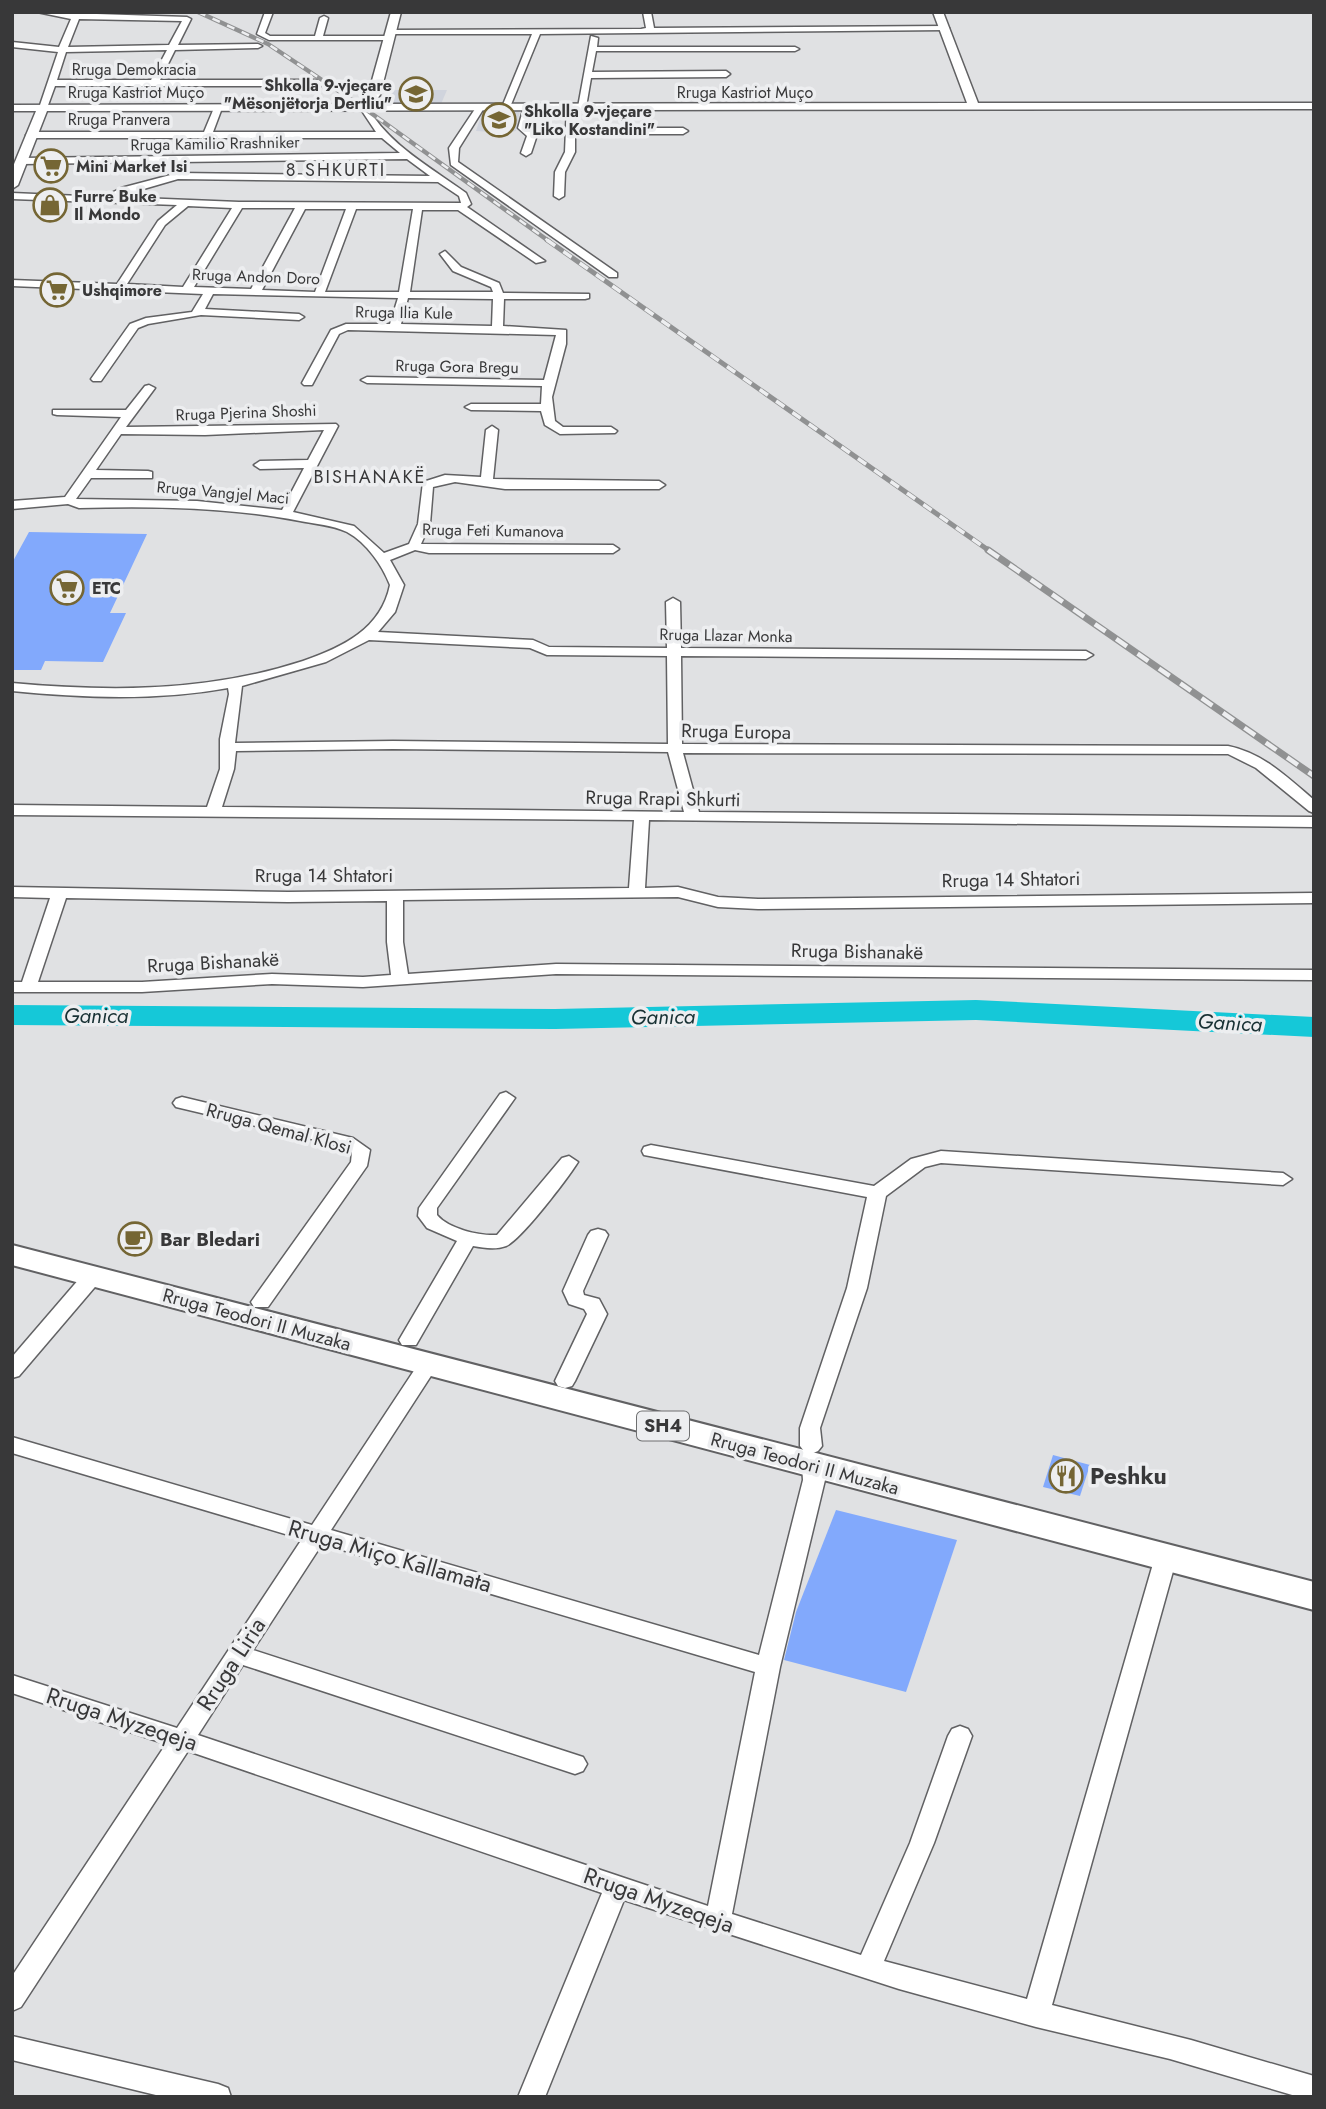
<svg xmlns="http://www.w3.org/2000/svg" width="1326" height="2109" font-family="Jost,sans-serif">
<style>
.built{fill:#d0d4dd}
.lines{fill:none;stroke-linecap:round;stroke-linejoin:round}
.river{fill:#15c8d8;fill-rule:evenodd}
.building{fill:#82a9fc}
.minor-casing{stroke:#616163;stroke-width:3}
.tertiary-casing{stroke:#616163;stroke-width:3}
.primary-casing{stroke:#616163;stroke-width:4}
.minor{fill:#fff;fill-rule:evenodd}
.tertiary{fill:#fff;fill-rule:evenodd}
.primary{fill:#fff;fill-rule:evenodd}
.rail-far2-casing{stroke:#909192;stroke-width:4.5}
.rail-far1-casing{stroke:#909192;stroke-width:5}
.rail-casing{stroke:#909192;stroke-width:7}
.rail-far2{stroke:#edeef0;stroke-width:2.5;stroke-dasharray:8;stroke-linecap:butt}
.rail-far1{stroke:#edeef0;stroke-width:3.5;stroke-dasharray:10;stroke-linecap:butt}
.rail{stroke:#edeef0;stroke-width:4.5;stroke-dasharray:13;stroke-linecap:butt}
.labels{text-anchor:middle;stroke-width:7;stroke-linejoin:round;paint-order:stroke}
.far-street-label{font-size:16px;fill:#383839;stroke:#edeef0}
.far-poi-label{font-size:16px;font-weight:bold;fill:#383839;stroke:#edeef0;text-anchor:start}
.far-neighbourhood-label{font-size:18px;letter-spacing:2px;fill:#383839;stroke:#edeef0}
.shield{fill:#edeef0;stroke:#6e6f70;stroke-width:2}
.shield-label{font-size:18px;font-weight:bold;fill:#383839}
.street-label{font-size:19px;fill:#383839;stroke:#edeef0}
.poi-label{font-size:19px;font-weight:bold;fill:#383839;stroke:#edeef0;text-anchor:start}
.water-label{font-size:21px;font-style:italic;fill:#183134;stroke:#edeef0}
.near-poi-label{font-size:23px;font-weight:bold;fill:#383839;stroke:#edeef0;text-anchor:start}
.near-street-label{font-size:23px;fill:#383839;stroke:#edeef0}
</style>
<rect width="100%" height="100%" fill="#e0e1e3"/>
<g class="built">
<polygon points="387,90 447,90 441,104 384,104"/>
<polygon points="483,110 520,110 516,131 507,133 476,131"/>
</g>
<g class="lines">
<polygon class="river" points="976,1000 1314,1017 1314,1037 976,1020 555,1029 12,1025 12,1005 555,1009"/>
</g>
<g class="building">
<polygon points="29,532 147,534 110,613 126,613 103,662 45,661 41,670 12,670 12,563"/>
<polygon points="1053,1455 1090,1465 1080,1496 1043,1487"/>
<polygon points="836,1510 957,1540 906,1692 784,1660 796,1612"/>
</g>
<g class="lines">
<defs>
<g id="minor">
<path d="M 37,12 L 187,17 L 191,19 L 178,45 L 258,44 L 262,46 L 258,48 L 175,50 L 160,80 L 321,80 L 325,83 L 321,86 L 55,86 L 47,108 L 43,111 L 39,108 L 58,52 L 12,47 L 12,42 L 59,47 L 71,19 ZM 79,19 L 182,21 L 169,45 L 68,47 ZM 167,50 L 151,80 L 57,80 L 66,52 Z"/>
<polygon points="265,12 273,12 265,33 270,36 315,36 320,18 324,16 328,18 323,36 389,36 393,38 389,40 269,40 257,34"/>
<polygon points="643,12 651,12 654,28 945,26 949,28 945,30 540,34 510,107 506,110 502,107 532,34 391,34 387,32 391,30 641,29 646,28"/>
<polygon points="591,36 598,38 597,47 795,47 799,49 795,51 596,51 592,72 726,71 730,74 726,77 591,78 586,107 582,110 578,107"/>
<polygon points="528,104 532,107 528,127 537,135 531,153 526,156 521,153 527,136 518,128 524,107"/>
<path d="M 218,105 L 222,108 L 213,132 L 376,132 L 360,108 L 367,106 C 387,144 432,168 466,193 L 471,204 L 467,207 L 545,261 L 536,263 L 458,210 L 422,210 L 410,292 L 493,292 L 491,287 L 453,271 L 440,254 L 445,251 L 461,267 L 499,283 L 503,293 L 589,294 L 589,298 L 585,299 L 504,299 L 503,326 L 566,330 L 566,344 L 552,397 L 555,421 L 563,427 L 611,427 L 617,431 L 615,433 L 560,434 L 545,425 L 541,411 L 471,410 L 465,407 L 471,404 L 541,404 L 542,386 L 367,383 L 361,380 L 367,377 L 544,380 L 556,335 L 348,330 L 339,334 L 312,385 L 304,385 L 302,383 L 331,330 L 346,324 L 390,324 L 398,298 L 213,294 L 205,309 L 299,314 L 304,317 L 299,320 L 201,315 L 148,324 L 138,328 L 101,381 L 93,381 L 91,379 L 130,324 L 146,318 L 192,312 L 203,294 L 12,286 L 12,280 L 117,284 L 158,221 L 177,205 L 12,199 L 12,193 L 104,197 L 121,188 L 178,173 L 430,176 L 407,159 L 21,164 L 16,161 L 21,158 L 400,153 L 382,138 L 31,138 L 26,135 L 31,132 L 204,132 L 214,108 ZM 178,179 L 438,182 L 459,196 L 461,203 L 239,202 L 116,197 ZM 188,206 L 232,208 L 183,287 L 127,284 L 165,225 ZM 242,208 L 295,208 L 251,289 L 194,287 ZM 305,209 L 346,209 L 315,292 L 262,290 ZM 356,209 L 413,209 L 399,292 L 325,292 ZM 408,298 L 493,299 L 492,326 L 401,324 Z"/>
<polygon points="567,105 574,107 575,128 683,128 688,131 683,134 575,134 575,152 565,172 564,196 559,199 554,196 555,172 565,152"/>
<polygon points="477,106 484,108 459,148 458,162 617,273 617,277 609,277 451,165 449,148"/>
<path d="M 149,385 L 155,388 L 126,427 L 336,424 L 338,426 L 293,512 L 354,526 L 384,553 L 409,544 L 418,524 L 423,482 L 445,475 L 481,477 L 486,430 L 492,426 L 498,430 L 493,479 L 659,481 L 665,485 L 659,489 L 505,489 L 455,482 L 433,487 L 430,524 L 421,544 L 613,545 L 619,549 L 613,553 L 429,553 L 415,550 L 390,560 L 404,585 L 395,612 L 378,632 L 533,640 L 549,647 L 667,648 L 666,602 L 673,598 L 680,602 L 681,648 L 1086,651 L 1093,655 L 1086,659 L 681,656 L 682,744 L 1228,746 C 1263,753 1287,777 1314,800 L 1314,813 L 1309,811 L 1256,768 L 1228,754 L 683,753 L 699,812 L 1314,817 L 1314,827 L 649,820 L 645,888 L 678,887 L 718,897 L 758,899 L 1314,893 L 1314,903 L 758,909 L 718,907 L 678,897 L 403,900 L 403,942 L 408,974 L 556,964 L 1314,970 L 1314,980 L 556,974 L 363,987 L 272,984 L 142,992 L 12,992 L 12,982 L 22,982 L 50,898 L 12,897 L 12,887 L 288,892 L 629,888 L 634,820 L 12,815 L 12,805 L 207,807 L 220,769 L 220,739 L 229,694 L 228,688 C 156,701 85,698 12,691 L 12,683 C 111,692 208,692 303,661 C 343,647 381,629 390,585 C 382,565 367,543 347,532 C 333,525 315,524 300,521 C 227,507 153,506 79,508 L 68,504 L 12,509 L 12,501 L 65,497 L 121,417 L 57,415 L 53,414 L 53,410 L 126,410 L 145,386 ZM 324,430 L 308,460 L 260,461 L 254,465 L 260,469 L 304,468 L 282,510 L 197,501 L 76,499 L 91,478 L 152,478 L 152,472 L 148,471 L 96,470 L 121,434 L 205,435 ZM 369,640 L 530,648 L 547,655 L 667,656 L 668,744 L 393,741 L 235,743 L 242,686 L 326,662 ZM 393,749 L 668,752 L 684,812 L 222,807 L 234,769 L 236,751 ZM 66,898 L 288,902 L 387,901 L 387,942 L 391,975 L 363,977 L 272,974 L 142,982 L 38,982 Z"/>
<path d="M 506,1092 L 515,1098 L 437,1208 L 437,1215 C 449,1229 479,1236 497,1235 L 562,1158 L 569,1156 L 578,1162 C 568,1178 521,1240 506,1246 C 496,1250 484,1248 473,1246 L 416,1345 L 402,1345 L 399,1340 L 457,1241 L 427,1228 L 418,1216 L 419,1208 L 500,1094 Z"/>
<polygon points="182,1097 353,1138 370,1150 367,1166 268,1307 254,1307 251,1302 351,1162 352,1152 341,1146 176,1107 173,1103 176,1099"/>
<polygon points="651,1145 874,1186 911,1159 941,1151 1283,1173 1292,1179 1283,1185 941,1163 925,1167 886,1196 867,1288 820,1428 822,1446 818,1451 811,1454 804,1451 800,1446 800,1428 847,1288 867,1197 644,1155 642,1151 644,1147"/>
<polygon points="598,1229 605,1231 608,1235 583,1291 584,1295 599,1299 607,1314 575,1381 572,1386 565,1388 558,1386 555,1381 587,1314 584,1309 569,1304 563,1291 588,1235 591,1231"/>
<polygon points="93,1269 100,1271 103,1276 100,1281 19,1376 12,1378 12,1357 86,1271"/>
<path d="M 428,1358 L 435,1360 L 438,1365 L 331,1530 L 759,1655 L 803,1480 L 802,1465 L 805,1460 L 813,1457 L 821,1460 L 825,1480 L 780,1667 L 732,1914 L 861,1955 L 910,1843 L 948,1736 L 952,1729 L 960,1726 L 968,1729 L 972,1736 L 934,1843 L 884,1961 L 1027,1999 L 1155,1557 L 1158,1551 L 1166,1549 L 1174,1551 L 1177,1557 L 1052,2005 L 1191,2040 L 1314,2076 L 1314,2097 L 1299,2097 L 1170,2059 L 1036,2027 L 899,1989 L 624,1900 L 545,2097 L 518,2097 L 602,1893 L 188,1751 L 21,2007 L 12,2011 L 12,1976 L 166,1744 L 12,1693 L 12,1675 L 177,1728 L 302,1539 L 12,1453 L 12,1437 L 312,1525 L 421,1360 ZM 322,1544 L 755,1672 L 708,1906 L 198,1735 L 243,1665 L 575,1774 L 583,1771 L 587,1764 L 583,1757 L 253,1650 Z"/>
<polygon points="12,2036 218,2084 228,2088 231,2097 164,2097 12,2060"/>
</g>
<polygon id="tertiary" points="391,12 401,12 380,95 373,104 967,103 933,12 943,12 978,103 1314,103 1314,109 47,111 18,185 12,189 12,169 36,111 12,111 12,105 361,104 368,95"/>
<polygon id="primary" points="12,1245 1314,1582 1314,1610 12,1265"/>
</defs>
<use href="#minor" class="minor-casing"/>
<use href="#tertiary" class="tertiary-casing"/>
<use href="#primary" class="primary-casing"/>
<use href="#minor" class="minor"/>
<use href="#tertiary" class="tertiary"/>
<use href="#primary" class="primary"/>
<defs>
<polyline id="rail-far2" points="198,12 268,44 364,108 550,242"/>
<polyline id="rail-far1" points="547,240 991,552"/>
<polyline id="rail" points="988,550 1314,776"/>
</defs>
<use href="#rail-far2" class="rail-far2-casing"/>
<use href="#rail-far1" class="rail-far1-casing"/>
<use href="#rail" class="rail-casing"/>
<use href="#rail-far2" class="rail-far2"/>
<use href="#rail-far1" class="rail-far1"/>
<use href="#rail" class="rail"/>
</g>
<defs>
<symbol id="school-ring" viewBox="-11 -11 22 22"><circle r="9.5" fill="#edeef0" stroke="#756634" stroke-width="1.5"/><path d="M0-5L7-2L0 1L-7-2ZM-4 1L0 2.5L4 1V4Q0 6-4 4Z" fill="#756634"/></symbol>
<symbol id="supermarket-ring" viewBox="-11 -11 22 22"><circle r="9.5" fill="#edeef0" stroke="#756634" stroke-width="1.5"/><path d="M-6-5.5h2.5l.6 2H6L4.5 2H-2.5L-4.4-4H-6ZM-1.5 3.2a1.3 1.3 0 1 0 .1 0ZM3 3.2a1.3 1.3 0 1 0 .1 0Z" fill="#756634"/></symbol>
<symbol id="shop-ring" viewBox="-11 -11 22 22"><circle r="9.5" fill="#edeef0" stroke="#756634" stroke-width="1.5"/><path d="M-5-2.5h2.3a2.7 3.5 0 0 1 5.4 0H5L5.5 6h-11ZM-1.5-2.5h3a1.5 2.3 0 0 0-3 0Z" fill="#756634"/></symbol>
<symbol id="cafe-ring" viewBox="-11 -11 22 22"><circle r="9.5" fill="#edeef0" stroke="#756634" stroke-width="1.5"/><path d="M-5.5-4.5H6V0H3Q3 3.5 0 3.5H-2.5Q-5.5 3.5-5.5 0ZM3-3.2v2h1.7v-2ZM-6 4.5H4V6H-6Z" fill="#756634"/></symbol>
<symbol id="restaurant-ring" viewBox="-11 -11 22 22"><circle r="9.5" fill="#edeef0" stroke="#756634" stroke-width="1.5"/><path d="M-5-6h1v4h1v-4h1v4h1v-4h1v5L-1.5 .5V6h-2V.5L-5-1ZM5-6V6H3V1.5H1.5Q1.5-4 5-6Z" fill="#756634"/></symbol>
</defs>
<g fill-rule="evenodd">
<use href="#school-ring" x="397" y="75" width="38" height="38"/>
<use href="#school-ring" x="480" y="101" width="38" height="38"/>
<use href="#supermarket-ring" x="32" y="147" width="38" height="38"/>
<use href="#shop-ring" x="31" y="186" width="38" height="38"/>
<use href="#supermarket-ring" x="38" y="271" width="38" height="38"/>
<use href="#supermarket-ring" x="48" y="569" width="38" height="38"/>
<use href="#cafe-ring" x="116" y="1220" width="38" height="38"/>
<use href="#restaurant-ring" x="1047" y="1457" width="38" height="38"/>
</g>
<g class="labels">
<g class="far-street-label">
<text x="134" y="75">Rruga Demokracia</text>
<text x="136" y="98">Rruga Kastriot Muço</text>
<text x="745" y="98">Rruga Kastriot Muço</text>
<text x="119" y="125">Rruga Pranvera</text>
<text transform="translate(215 143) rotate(-1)" y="6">Rruga Kamilio Rrashniker</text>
<text transform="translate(256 276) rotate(2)" y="6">Rruga Andon Doro</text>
<text transform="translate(404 312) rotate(1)" y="6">Rruga Ilia Kule</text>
<text transform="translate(457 366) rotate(1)" y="6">Rruga Gora Bregu</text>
<text transform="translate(246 412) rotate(-2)" y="6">Rruga Pjerina Shoshi</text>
<text transform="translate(223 492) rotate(5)" y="6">Rruga Vangjel Maci</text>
<text transform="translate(493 530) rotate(1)" y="6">Rruga Feti Kumanova</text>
<text transform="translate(726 635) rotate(1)" y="6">Rruga Llazar Monka</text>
</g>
<g class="far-poi-label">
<text x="392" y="91" text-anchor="end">Shkolla 9-vjeçare<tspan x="392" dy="18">"Mësonjëtorja Dertliu"</tspan></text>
<text x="524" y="117">Shkolla 9-vjeçare<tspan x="524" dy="18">"Liko Kostandini"</tspan></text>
<text x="76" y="172">Mini Market Isi</text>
<text x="74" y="202">Furre Buke<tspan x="74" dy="18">Il Mondo</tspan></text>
<text x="82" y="296">Ushqimore</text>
<text x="92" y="594">ETC</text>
</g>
<g class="far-neighbourhood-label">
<text x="336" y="176">8 SHKURTI</text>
<text x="370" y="483">BISHANAKË</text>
</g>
<rect class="shield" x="637" y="1411.5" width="52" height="29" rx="5"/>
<g class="shield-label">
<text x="663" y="1432">SH4</text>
</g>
<g class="street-label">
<text transform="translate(736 731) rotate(1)" y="7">Rruga Europa</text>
<text transform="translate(663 798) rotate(1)" y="7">Rruga Rrapi Shkurti</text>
<text x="324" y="882">Rruga 14 Shtatori</text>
<text transform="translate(1011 879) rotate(-1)" y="7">Rruga 14 Shtatori</text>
<text transform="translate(857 951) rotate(1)" y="7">Rruga Bishanakë</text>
<text transform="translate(213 962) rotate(-3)" y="7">Rruga Bishanakë</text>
<text transform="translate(279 1128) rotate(15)" y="7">Rruga Qemal Klosi</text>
<text transform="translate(257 1319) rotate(15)" y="7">Rruga Teodori II Muzaka</text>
<text transform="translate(805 1463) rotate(15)" y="7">Rruga Teodori II Muzaka</text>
</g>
<g class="poi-label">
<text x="160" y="1246">Bar Bledari</text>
</g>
<g class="water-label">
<text x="96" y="1023">Ganica</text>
<text transform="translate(663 1017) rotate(-1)" y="7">Ganica</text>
<text transform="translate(1230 1023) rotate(3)" y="7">Ganica</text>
</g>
<g class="near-poi-label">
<text x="1090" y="1484">Peshku</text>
</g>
<g class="near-street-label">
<text transform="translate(390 1556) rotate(16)" y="8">Rruga Miço Kallamata</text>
<text transform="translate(231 1664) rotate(-57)" y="8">Rruga Liria</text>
<text transform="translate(122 1719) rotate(18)" y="8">Rruga Myzeqeja</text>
<text transform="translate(659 1900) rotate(19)" y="8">Rruga Myzeqeja</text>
</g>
</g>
<rect width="1326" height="2109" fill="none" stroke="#383839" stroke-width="28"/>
</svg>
